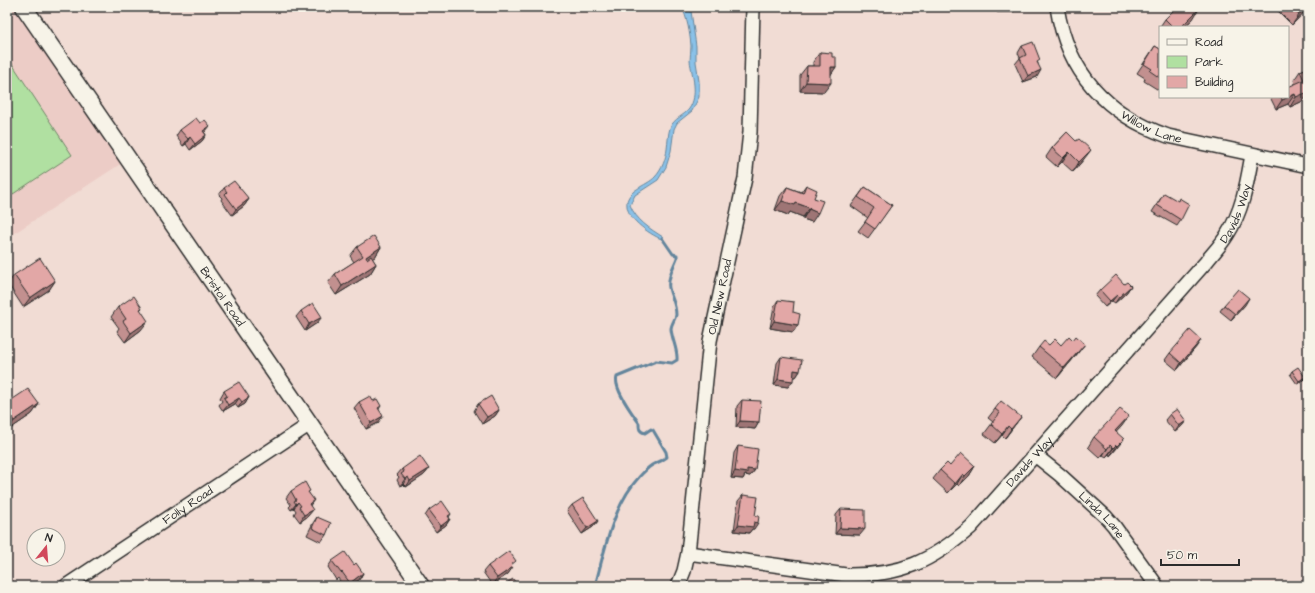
<svg xmlns="http://www.w3.org/2000/svg" width="1315" height="593" font-family="'Architects Daughter',sans-serif">
<style>
.built{fill:#ecccc6}
.green{fill:#b0e0a1;stroke:#6e8666}
.water{fill:#8ac1e8;stroke:#64859c}
.lines{fill:none;stroke-linecap:round;stroke-linejoin:round}
.stream{stroke:#64859c;stroke-width:3}
.minor-casing{stroke:#2b2b2b;stroke-width:16}
.major-casing{stroke:#2b2b2b;stroke-width:19}
.minor{stroke:#f7f3e8;stroke-width:13}
.major{stroke:#f7f3e8;stroke-width:16}
.wall{fill:#c2908f;stroke:#2b2b2b}
.shaded-wall{fill:#9e7574;stroke:#2b2b2b}
.building{fill:#e2a7a6;stroke:#2b2b2b}
.labels{text-anchor:middle;stroke-width:3;stroke-linejoin:round;paint-order:stroke}
.street-label{font-size:12px;fill:#2b2b2b;stroke:#f7f3e8}
</style>
<rect width="100%" height="100%" fill="#f1dcd4"/>
<filter id="ink" filterUnits="userSpaceOnUse"><feTurbulence type="fractalNoise" baseFrequency=".025" numOctaves="2"/><feDisplacementMap in="SourceGraphic" scale="8" xChannelSelector="R" yChannelSelector="G"/><feConvolveMatrix kernelMatrix="1 2 1 2 8 2 1 2 1" color-interpolation-filters="sRGB"/></filter>
<g filter="url(#ink)">
<polygon class="built" points="7,7 24,7 128,159 7,238"/>
<polygon class="green" points="7,56 72,155 7,198"/>
<path class="water" d="M 682,7 L 689,7 L 691,11 L 696,46 L 696,62 L 699,81 L 699,97 L 692,111 L 677,123 L 674,129 L 671,151 L 666,167 L 658,180 L 635,195 L 630,205 C 636,220 650,229 663,237 L 664,240 C 652,236 628,220 627,206 C 625,190 647,186 655,177 C 662,170 666,158 667,149 C 668,142 668,134 670,128 C 674,118 684,116 689,109 C 699,95 692,75 690,61 C 690,56 691,51 691,46 C 690,33 687,18 682,7 Z"/>
<g class="lines">
<path class="stream" d="M 595,586 C 605,549 613,505 640,476 C 644,472 649,466 654,464 C 659,462 662,461 667,457 L 666,452 L 653,430 L 651,429 L 645,433 C 639,431 639,429 639,423 C 632,413 613,388 617,377 L 656,361 L 672,363 L 677,360 C 678,350 672,340 671,329 C 671,324 675,320 676,315 C 676,303 671,298 669,288 C 667,278 674,266 677,258 L 677,255 L 673,254 L 662,238"/>
<defs>
<g id="minor">
<path id="s1" d="M 1057,7 C 1067,72 1107,115 1168,136 L 1308,166"/>
<path id="s2" d="M 1035,455 L 1060,475 L 1106,517 L 1114,526 L 1157,586"/>
<path id="s3" d="M 688,553 L 846,575 C 900,576 931,562 971,527 L 1206,262 C 1213,253 1221,245 1227,235 C 1243,210 1247,183 1252,155"/>
<path id="s4" d="M 66,586 L 310,424"/>
<path id="s5" d="M 678,586 L 684,571 L 688,553 L 710,341 L 745,178 L 750,132 L 753,7"/>
</g>
<g id="major">
<path id="s6" d="M 24,7 L 421,586"/>
</g>
</defs>
<use href="#minor" class="minor-casing"/>
<use href="#major" class="major-casing"/>
<use href="#minor" class="minor"/>
<use href="#major" class="major"/>
</g>
<g class="wall">
<polygon points="997,7 1017,7 1013,12 997,12"/>
<polygon points="1274,7 1308,7 1308,8 1292,25"/>
<polygon points="1165,19 1193,19 1184,27 1160,27 1160,29 1159,28"/>
<polygon points="1022,46 1038,63 1037,77 1023,82 1015,64 1020,58 1018,53"/>
<polygon points="1155,46 1160,49 1160,91 1144,81 1145,78 1137,73"/>
<polygon points="820,52 832,57 836,67 831,74 824,92 800,91 800,75 807,66 813,66 813,62"/>
<polygon points="1308,68 1307,95 1303,101 1290,107 1288,104 1276,109 1270,97 1288,97 1295,84 1294,80 1300,71"/>
<polygon points="180,130 205,133 206,135 202,141 190,150 186,144 183,146 176,136"/>
<polygon points="1067,132 1084,159 1073,172 1062,162 1057,167 1046,157 1052,148"/>
<polygon points="806,185 814,198 812,222 803,219 803,217 790,212 788,215 775,210 780,196 787,187 801,192"/>
<polygon points="865,187 892,205 868,238 858,231 868,218 851,206"/>
<polygon points="224,188 249,199 244,206 232,215 221,200 222,198 219,195"/>
<polygon points="1164,193 1181,220 1177,226 1152,212"/>
<polygon points="357,247 381,247 375,257 372,258 376,264 370,274 336,295 328,283 335,274 354,262 350,256"/>
<polygon points="14,275 55,281 49,290 23,307 8,284"/>
<polygon points="1124,284 1131,286 1126,293 1115,303 1112,301 1105,307 1095,296 1100,290"/>
<polygon points="778,300 798,325 793,332 770,328 774,306"/>
<polygon points="1224,305 1245,305 1231,320 1220,311"/>
<polygon points="118,307 142,308 140,310 141,330 125,342 117,331 119,328 111,317"/>
<polygon points="301,311 317,323 305,331 296,317"/>
<polygon points="1073,340 1078,353 1057,378 1032,357 1039,347 1049,345 1061,345"/>
<polygon points="1197,346 1177,370 1165,360 1170,353"/>
<polygon points="781,357 800,371 796,377 793,377 788,387 774,385 777,363"/>
<polygon points="1292,371 1305,377 1303,380 1297,384 1290,374"/>
<polygon points="224,391 249,397 245,404 238,408 235,404 223,411 219,405 222,401 220,398"/>
<polygon points="742,400 759,422 755,429 736,427 737,406"/>
<polygon points="373,401 381,406 379,409 378,423 366,429 354,408 359,402"/>
<polygon points="7,403 39,404 32,414 7,431"/>
<polygon points="478,404 499,410 495,416 482,424 474,411"/>
<polygon points="995,409 1021,417 1005,438 1002,435 995,443 984,434 993,422 988,418"/>
<polygon points="1170,414 1186,421 1181,427 1175,432 1165,420"/>
<polygon points="1122,426 1116,432 1117,448 1110,456 1109,454 1106,457 1103,455 1100,458 1088,447 1094,437"/>
<polygon points="738,446 755,470 750,476 745,475 743,479 731,478 734,453"/>
<polygon points="950,466 975,466 969,476 959,486 957,484 948,493 933,479 940,470"/>
<polygon points="402,469 429,469 424,475 406,487 403,484 400,486 397,480 399,477 397,475"/>
<polygon points="291,491 309,493 310,506 308,516 300,522 294,514 296,511 294,508 291,510 289,507 291,505 286,498"/>
<polygon points="743,495 755,516 754,529 752,529 749,533 734,531 738,501"/>
<polygon points="572,505 598,521 593,527 582,534 567,511"/>
<polygon points="841,509 860,535 835,534 836,515"/>
<polygon points="429,510 451,514 449,517 450,519 446,525 436,532 425,516"/>
<polygon points="317,517 326,535 321,542 307,535 313,523"/>
<polygon points="332,561 354,565 363,573 359,580 349,586 343,586 338,578 336,580 328,567"/>
<polygon points="488,566 512,566 508,574 492,585 483,572"/>
</g>
<g class="shaded-wall">
<polygon points="1000,7 1017,7 1013,12 997,12"/>
<polygon points="1307,7 1308,7 1308,8 1292,25 1299,15"/>
<polygon points="1199,9 1193,19 1184,27 1181,27"/>
<polygon points="831,67 836,67 830,76"/>
<polygon points="1041,70 1037,77 1023,82 1028,76"/>
<polygon points="806,82 831,83 824,92 800,91"/>
<polygon points="1308,89 1308,95 1303,101 1290,107 1296,97"/>
<polygon points="1295,94 1288,104 1276,109 1282,100"/>
<polygon points="210,126 205,132 199,137 203,131"/>
<polygon points="206,135 202,141 190,150 195,144"/>
<polygon points="190,137 186,144 183,146 188,139"/>
<polygon points="1091,150 1084,159 1073,172 1079,162"/>
<polygon points="1069,152 1062,162 1057,167 1063,158"/>
<polygon points="249,199 244,206 232,215 236,209"/>
<polygon points="782,201 796,203 810,208 803,217 790,212 788,215 775,210"/>
<polygon points="809,209 818,213 812,222 803,219"/>
<polygon points="381,247 375,257 359,267 366,257"/>
<polygon points="376,264 370,274 336,295 342,286"/>
<polygon points="55,281 49,290 23,307 30,298"/>
<polygon points="1131,286 1126,293 1115,303 1119,297"/>
<polygon points="1117,295 1112,301 1105,307 1110,301"/>
<polygon points="1249,298 1245,305 1231,320 1235,314"/>
<polygon points="322,317 317,323 305,331 309,324"/>
<polygon points="148,321 141,330 125,342 131,333"/>
<polygon points="774,321 798,325 793,332 770,328"/>
<polygon points="1201,340 1197,346 1177,370 1181,363"/>
<polygon points="1085,344 1078,353 1057,378 1064,368"/>
<polygon points="794,370 800,371 796,377 790,376"/>
<polygon points="1305,377 1303,380 1297,384 1299,381"/>
<polygon points="778,379 793,381 788,387 774,385"/>
<polygon points="249,397 245,404 238,408 242,402"/>
<polygon points="239,398 235,404 223,411 228,405"/>
<polygon points="39,404 32,414 7,431 14,421"/>
<polygon points="499,410 495,416 482,424 487,417"/>
<polygon points="383,416 378,423 366,429 371,423"/>
<polygon points="1129,416 1122,426 1108,441 1115,431"/>
<polygon points="1021,417 1014,426 1005,438 1011,429"/>
<polygon points="740,421 759,422 755,429 736,427"/>
<polygon points="1186,421 1181,427 1175,432 1179,426"/>
<polygon points="1008,426 1002,435 995,443 1002,434"/>
<polygon points="1124,439 1117,448 1110,456 1117,446"/>
<polygon points="1110,445 1103,455 1100,458 1107,449"/>
<polygon points="1116,445 1109,454 1106,457 1113,448"/>
<polygon points="975,466 969,476 959,486 965,476"/>
<polygon points="429,469 424,475 406,487 410,481"/>
<polygon points="747,469 755,470 750,476 745,475 743,479 731,478 735,471"/>
<polygon points="963,474 957,484 948,493 955,484"/>
<polygon points="408,477 403,484 400,486 405,479"/>
<polygon points="314,500 309,507 309,504"/>
<polygon points="298,502 294,508 291,510 296,504"/>
<polygon points="313,510 308,516 300,522 304,515"/>
<polygon points="450,519 446,525 436,532 441,526"/>
<polygon points="598,521 593,527 582,534 587,528"/>
<polygon points="754,522 758,523 754,529 752,529 749,533 734,531 738,525"/>
<polygon points="840,528 865,529 860,535 835,534"/>
<polygon points="513,567 508,574 492,585 497,578"/>
<polygon points="363,573 359,580 349,586 347,586 350,583"/>
</g>
<g class="building">
<polygon points="1177,7 1197,7 1199,9 1181,27 1173,27 1165,19"/>
<polygon points="1290,7 1307,7 1299,15"/>
<polygon points="1033,42 1040,60 1037,62 1041,70 1028,76 1020,58 1026,55 1022,46"/>
<polygon points="1155,46 1160,49 1160,78 1150,71 1152,69 1144,64"/>
<polygon points="820,52 832,53 832,57 836,57 836,67 831,67 831,83 806,82 807,66 820,66"/>
<polygon points="1308,68 1308,92 1296,97 1295,94 1282,100 1281,97 1288,97 1288,87 1304,80 1300,71"/>
<polygon points="196,118 200,123 205,120 210,126 203,131 206,135 195,144 190,137 188,139 180,130"/>
<polygon points="1067,132 1076,141 1079,139 1091,150 1079,162 1069,152 1063,158 1052,148"/>
<polygon points="234,181 249,199 236,209 225,194 227,192 224,188"/>
<polygon points="806,185 817,190 814,198 823,201 818,213 809,209 810,208 796,203 795,205 782,201 787,187 803,193"/>
<polygon points="865,187 892,205 875,229 865,222 874,208 858,197"/>
<polygon points="1164,193 1178,201 1179,198 1189,204 1181,220 1157,205"/>
<polygon points="374,236 381,247 366,257 367,259 371,256 376,264 342,286 335,274 363,256 357,247"/>
<polygon points="40,258 55,281 30,298 14,275"/>
<polygon points="1116,275 1124,284 1127,282 1131,286 1119,297 1117,295 1110,301 1100,290"/>
<polygon points="1238,289 1249,298 1235,314 1224,305"/>
<polygon points="134,296 142,308 140,309 148,321 131,333 123,321 126,319 118,307"/>
<polygon points="778,300 794,302 793,312 800,314 798,325 774,321"/>
<polygon points="313,303 322,317 309,324 301,311"/>
<polygon points="1190,330 1201,340 1181,363 1170,353"/>
<polygon points="1069,336 1073,340 1076,336 1085,344 1064,368 1039,347 1044,341 1049,345 1055,339 1061,345"/>
<polygon points="781,357 802,360 800,371 794,370 793,381 778,379"/>
<polygon points="1298,367 1305,377 1299,381 1292,371"/>
<polygon points="239,382 249,397 242,402 239,398 228,405 224,398 227,396 224,391"/>
<polygon points="28,389 39,404 14,421 7,411 7,403"/>
<polygon points="370,396 373,401 377,399 381,406 378,408 383,416 371,423 359,402"/>
<polygon points="491,396 499,410 487,417 478,404"/>
<polygon points="742,400 761,401 759,422 740,421"/>
<polygon points="1001,401 1021,417 1011,429 1008,426 1002,434 991,424 1000,413 995,409"/>
<polygon points="1120,409 1129,416 1115,431 1124,439 1117,446 1116,445 1113,448 1110,445 1107,449 1094,437"/>
<polygon points="1177,409 1186,421 1179,426 1170,414"/>
<polygon points="738,446 758,449 755,470 747,469 747,473 735,471"/>
<polygon points="961,453 975,466 965,476 963,474 955,484 940,470 947,463 950,466"/>
<polygon points="420,456 429,469 410,481 408,477 405,479 401,474 404,472 402,469"/>
<polygon points="305,482 310,491 308,492 314,500 309,504 313,510 304,515 299,507 301,506 298,502 296,504 294,501 296,500 291,491"/>
<polygon points="743,495 758,497 755,516 759,516 758,523 754,522 753,527 738,525"/>
<polygon points="583,498 598,521 587,528 572,505"/>
<polygon points="442,501 451,514 448,516 450,519 441,526 429,510"/>
<polygon points="841,509 865,510 865,529 840,528"/>
<polygon points="317,517 331,523 326,535 312,528"/>
<polygon points="509,551 516,561 511,565 513,567 497,578 488,566"/>
<polygon points="345,552 354,565 356,563 363,573 350,583 342,572 341,573 332,561"/>
<polygon points="513,579 518,586 502,586"/>
</g>
</g>
<g class="labels">
<g class="street-label">
<text dy="4" stroke="none"><textPath href="#s1" startOffset="161">Willow Lane</textPath></text>
<text dy="4" stroke="none"><textPath href="#s3" startOffset="709">Davids Way</textPath></text>
<text dy="4" stroke="none"><textPath href="#s6" startOffset="351">Bristol Road</textPath></text>
<text dy="4" stroke="none"><textPath href="#s5" startOffset="293">Old New Road</textPath></text>
<text dy="4" stroke="none"><textPath href="#s3" startOffset="385">Davids Way</textPath></text>
<text dy="4" stroke="none"><textPath href="#s4" startOffset="146">Folly Road</textPath></text>
<text dy="4" stroke="none"><textPath href="#s2" startOffset="90">Linda Lane</textPath></text>
</g>
</g>
<rect width="1315" height="593" fill="none" stroke="#f7f3e8" stroke-width="24"/>
<rect x="12" y="12" width="1291" height="569" fill="none" stroke="#2b2b2b" stroke-width="1.5" filter="url(#ink)"/>
<rect x="1159" y="26" width="130" height="72" fill="#f7f3e8" stroke="#a5a39c"/>
<rect x="1167" y="39" width="20" height="6" fill="#f7f3e8" stroke="#a5a39c"/>
<text x="1195" y="46" font-size="12" fill="#2b2b2b">Road</text>
<rect x="1167" y="56" width="20" height="12" fill="#b0e0a1" stroke="#a5a39c"/>
<text x="1195" y="66" font-size="12" fill="#2b2b2b">Park</text>
<rect x="1167" y="76" width="20" height="12" fill="#e2a7a6" stroke="#a5a39c"/>
<text x="1195" y="86" font-size="12" fill="#2b2b2b">Building</text>
<g transform="translate(46 547) rotate(17)"><circle r="19" fill="#f7f3e8" stroke="#a5a39c"/>
<path d="M0-3L7 15L0 10L-7 15Z" fill="#d1495b"/>
<text y="-6" font-size="11" font-weight="bold" text-anchor="middle" fill="#2b2b2b">N</text>
</g>
<path d="M1161 559v6h78v-6" fill="none" stroke="#2b2b2b" stroke-width="2"/>
<text x="1167" y="559" font-size="12" fill="#2b2b2b" stroke="#f7f3e8" stroke-width="3" paint-order="stroke">50 m</text>
</svg>
